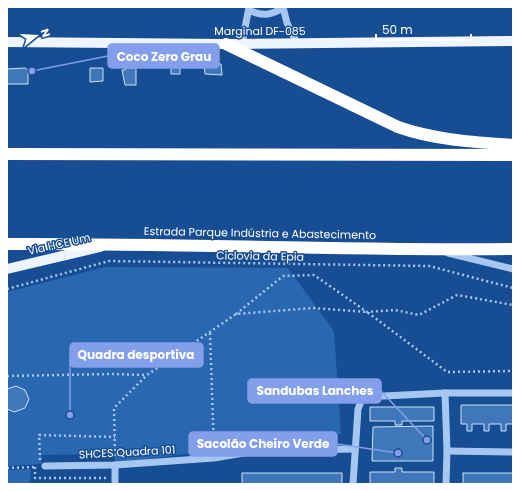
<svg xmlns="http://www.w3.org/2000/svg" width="520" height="491" font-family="Poppins,sans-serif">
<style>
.green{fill:#2967b1}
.building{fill:#3f77ba;stroke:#cce2fc}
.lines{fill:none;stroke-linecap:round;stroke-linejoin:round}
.path{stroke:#a5c7f0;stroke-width:2.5;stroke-dasharray:2 3;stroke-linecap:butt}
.minor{stroke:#a5c7f0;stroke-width:7}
.major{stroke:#eff5ff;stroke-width:10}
.highway{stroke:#fff;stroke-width:12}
.labels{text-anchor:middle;stroke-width:3;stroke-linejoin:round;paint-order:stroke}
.street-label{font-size:11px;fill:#fff;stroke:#174d92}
.leader{fill:none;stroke:#839eea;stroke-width:1.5}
.callout-dot{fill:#839eea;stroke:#174d92;stroke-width:1.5}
.callout{fill:#839eea;stroke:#839eea;stroke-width:1.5}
.callout-label{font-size:12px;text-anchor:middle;font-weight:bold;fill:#fff}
</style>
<rect width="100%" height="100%" fill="#174d92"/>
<g class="green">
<polygon points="105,267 288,268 334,331 341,434 116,463 113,454 42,455 41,464 7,466 7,292"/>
<polygon points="31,469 30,484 7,484 7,470"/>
</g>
<g class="building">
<rect x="171" y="64" width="9" height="10"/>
<polygon points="204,64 221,64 222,75 205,74"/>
<polygon points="25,68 28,70 28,84 7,84 7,69"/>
<polygon points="90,68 103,68 103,81 90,82"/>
<polygon points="125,68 136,68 136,85 125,85 122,70 125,70"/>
<polygon points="16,386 25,390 29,399 25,408 14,412 7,409 7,389"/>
<polygon points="461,405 513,405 513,424 506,424 506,431 501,431 501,424 489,424 489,431 484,431 484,424 472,424 472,431 467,431 467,424 461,424"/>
<polygon points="370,407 434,407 434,421 402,421 402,425 395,425 395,421 370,421"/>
<polygon points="433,426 433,461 372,461 373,427"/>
<polygon points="395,468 402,468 402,472 434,472 434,484 370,484 370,472 395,472"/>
<rect x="242" y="473" width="100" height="11"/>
<rect x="463" y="473" width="50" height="11"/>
</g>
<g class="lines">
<g class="path">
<polyline points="7,289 109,261 429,266 513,288"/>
<polyline points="236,314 283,276 314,275 367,312 395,310 419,315 457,295 513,305"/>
<polyline points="210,333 214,450"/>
<polyline points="7,376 111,374 147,375"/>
<polyline points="115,456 114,408 147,375 236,314 313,308 367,312 447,372 513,371"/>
<polyline points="40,460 39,435 115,437"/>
<polyline points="35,467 35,478 106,478"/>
<polyline points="7,468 36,467"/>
</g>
<g class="minor">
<polyline points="283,7 287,23 297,43"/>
<path d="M 249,10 C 262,17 271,15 283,8"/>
<polyline points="242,44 249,7"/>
<polyline points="448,253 513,269"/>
<polyline points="445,393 447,451 446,484"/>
<polyline points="447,451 513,452"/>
<polyline points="115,465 115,484"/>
<polyline points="45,466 115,465 214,458 256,451 354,449"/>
<polyline points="353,484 358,409 363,397 445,393 513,393"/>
</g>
<g class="major">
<polyline points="7,42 226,44 513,41"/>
<polyline points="7,269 100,247"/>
</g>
<g class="highway">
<path d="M 226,44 L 398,127 C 435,140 474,142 513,145"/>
<polyline points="7,154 513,155"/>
<path d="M 7,244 C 176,243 344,251 513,249"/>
</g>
</g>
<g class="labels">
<g class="street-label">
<text x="260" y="35">Marginal DF-085</text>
<text transform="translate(260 233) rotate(1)" y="4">Estrada Parque Indústria e Abastecimento</text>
<text transform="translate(59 244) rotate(-13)" y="4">Via HCE Um</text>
<text transform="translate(260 256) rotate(1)" y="4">Ciclovia da Epia</text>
<text transform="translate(127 452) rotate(-3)" y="4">SHCES Quadra 101</text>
</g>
</g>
<path class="leader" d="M32 71L108 56M70 415L70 355M427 440L381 391M398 453L337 444"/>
<g class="callout-dot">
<circle cx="32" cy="71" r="4"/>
<circle cx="70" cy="415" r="4"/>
<circle cx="427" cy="440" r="4"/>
<circle cx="398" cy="453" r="4"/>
</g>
<g class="callout">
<rect x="108" y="44" width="111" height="24" rx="4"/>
<rect x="70" y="343" width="133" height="24" rx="4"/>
<rect x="248" y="379" width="133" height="24" rx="4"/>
<rect x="189" y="432" width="148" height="24" rx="4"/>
</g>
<g class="callout-label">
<text x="164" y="61">Coco Zero Grau</text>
<text x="136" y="359">Quadra desportiva</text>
<text x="315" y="395">Sandubas Lanches</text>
<text x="263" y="448">Sacolão Cheiro Verde</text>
</g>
<rect width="520" height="491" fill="none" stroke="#ffffff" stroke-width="16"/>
<g transform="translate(36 36) rotate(72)" stroke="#174d92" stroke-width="3" paint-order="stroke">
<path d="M0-3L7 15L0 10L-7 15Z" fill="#ffffff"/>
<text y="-6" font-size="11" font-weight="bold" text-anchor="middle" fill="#ffffff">N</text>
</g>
<path d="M376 34v6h95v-6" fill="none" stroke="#ffffff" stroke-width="2"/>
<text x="382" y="34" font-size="12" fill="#ffffff" stroke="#174d92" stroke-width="3" paint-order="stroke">50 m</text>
</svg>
